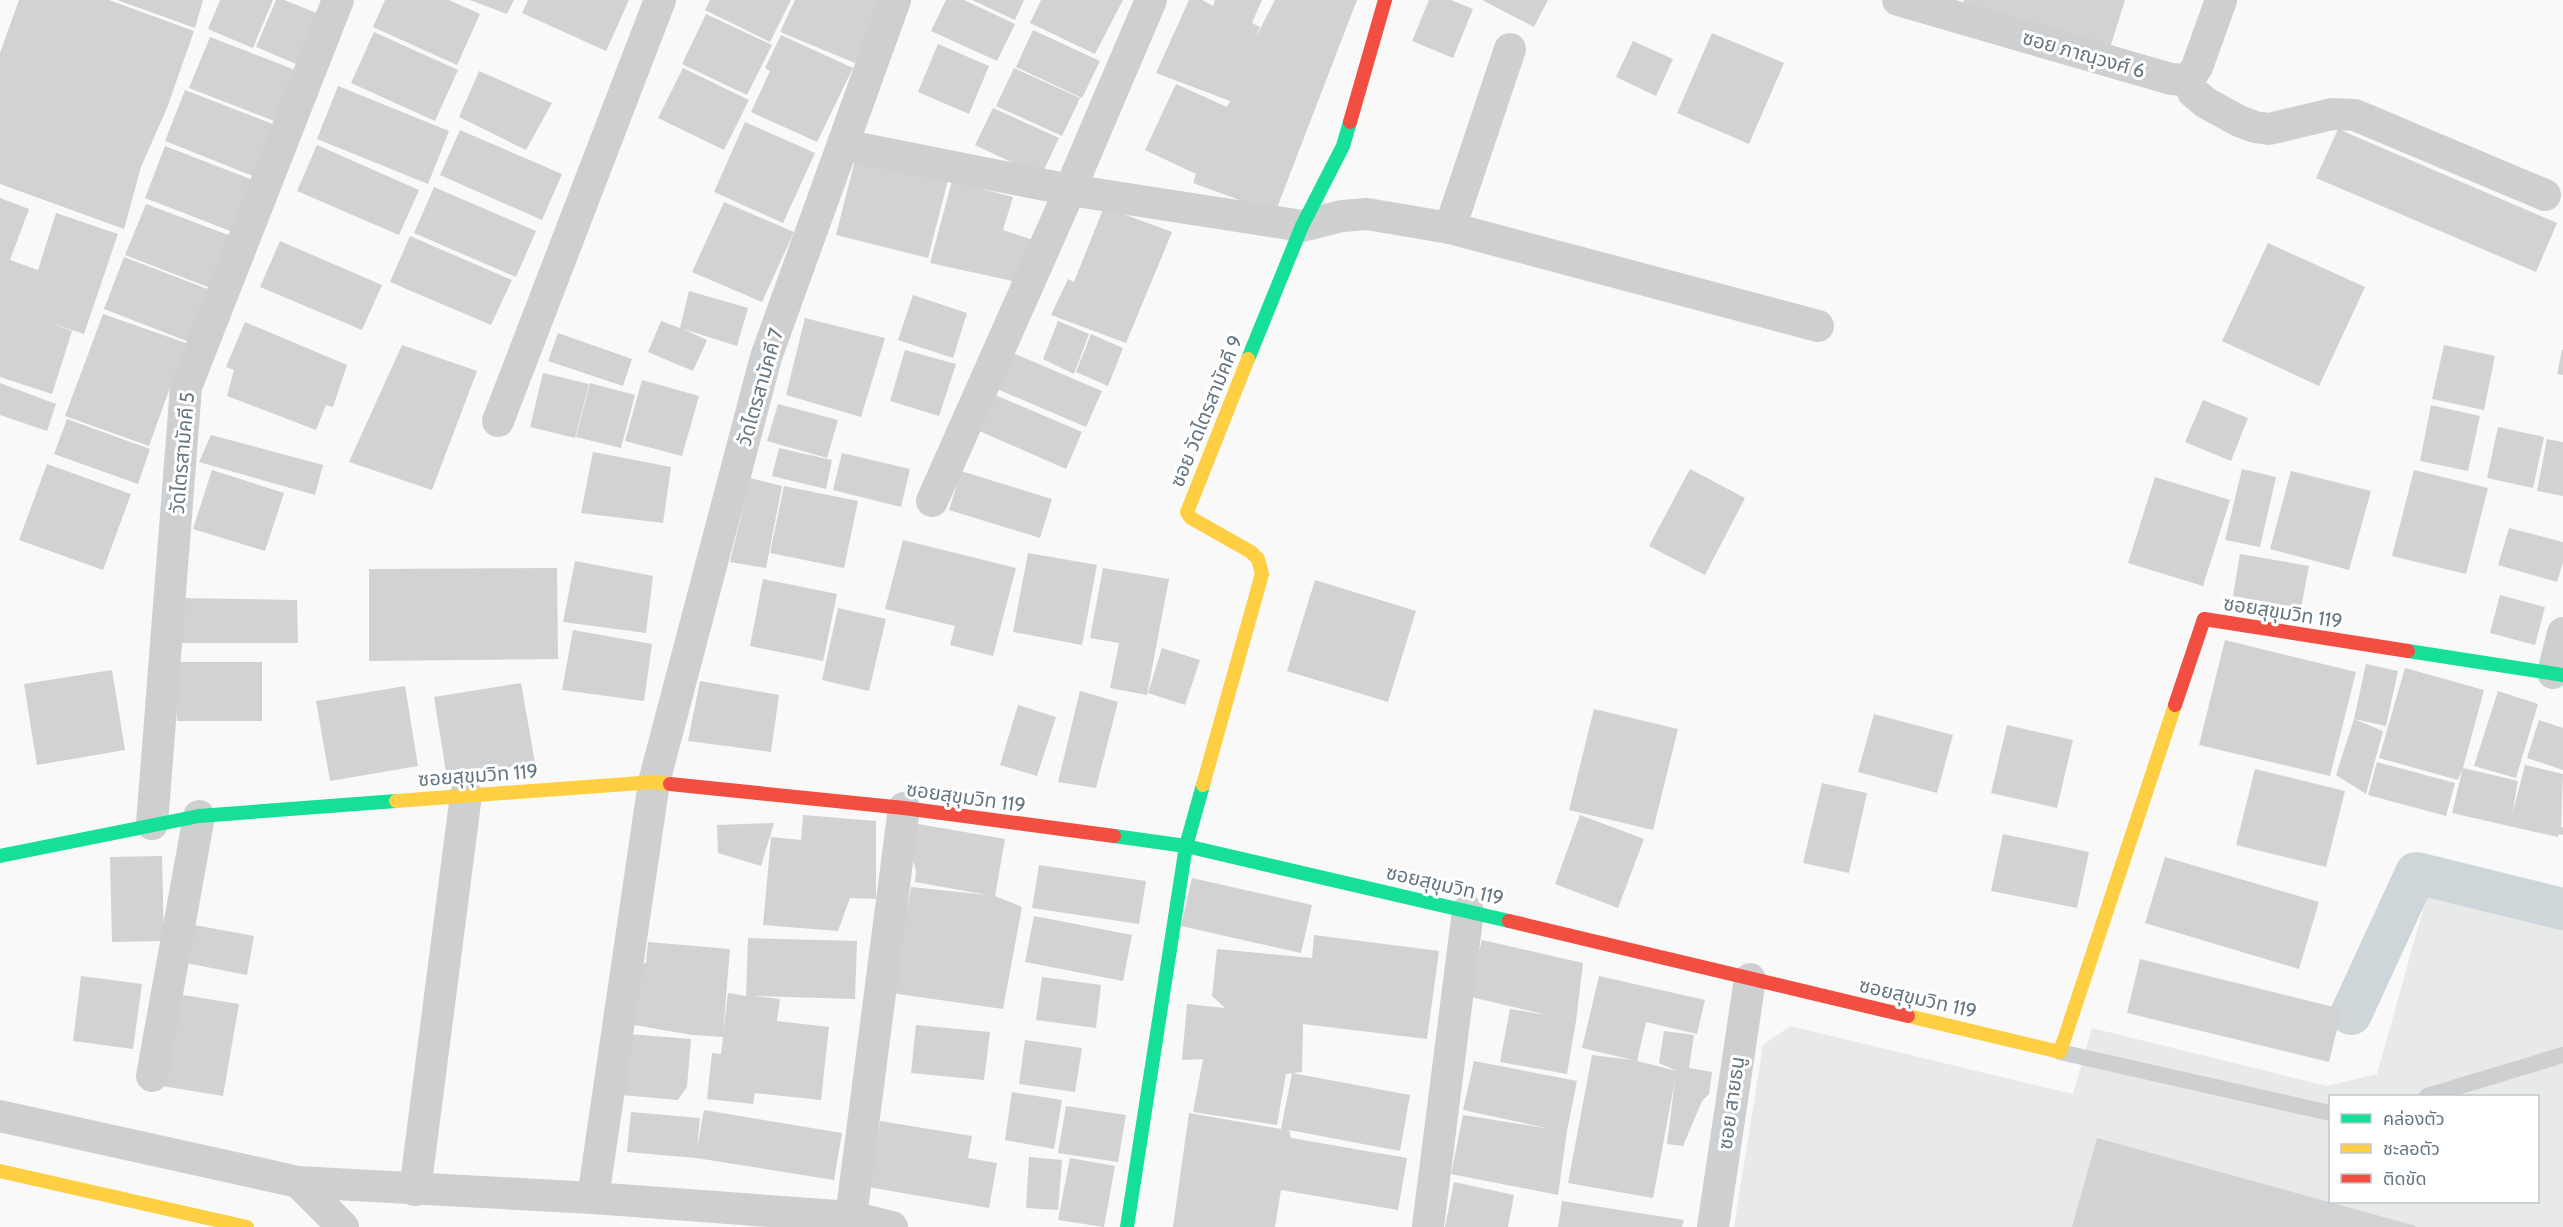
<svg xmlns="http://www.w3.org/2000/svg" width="2563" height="1227" font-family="Cabin,'Noto Sans Thai',sans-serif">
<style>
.built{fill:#e8e9e9;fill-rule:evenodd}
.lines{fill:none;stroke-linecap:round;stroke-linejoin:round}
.canal{stroke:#ced6d9;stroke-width:42}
.building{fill:#d0d2d3}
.lane{stroke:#cecfd0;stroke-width:16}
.street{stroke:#cecfd0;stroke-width:32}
.fast{stroke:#16e098;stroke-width:14}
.slow{stroke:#ffcf43;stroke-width:14}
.jam{stroke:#f24e42;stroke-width:14}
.labels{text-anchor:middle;stroke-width:6;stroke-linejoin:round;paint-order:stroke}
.street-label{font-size:20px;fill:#657683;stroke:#fff}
</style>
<rect width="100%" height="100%" fill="#f9f9f9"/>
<path class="built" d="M 2431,881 L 2563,912 L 2563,1227 L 1734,1227 L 1763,1045 L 1790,1026 L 2073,1094 L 2092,1028 L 2327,1086 L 2377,1074 ZM 2330,1096 L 2538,1096 L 2538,1202 L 2330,1202 Z"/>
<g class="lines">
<polyline class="canal" points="2351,1014 2416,873 2563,909"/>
</g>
<g class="building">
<polygon points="19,0 109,0 194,31 167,108 141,167 124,229 0,184 0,53"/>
<polygon points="117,0 203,0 195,28"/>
<polygon points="220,0 273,0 253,48 208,29"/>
<polygon points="276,0 284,0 322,15 301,66 256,47"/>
<polygon points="385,0 449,0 480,14 457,65 373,27"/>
<polygon points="470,0 514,0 507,14"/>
<polygon points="528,0 629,0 606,51 522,13"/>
<polygon points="710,0 791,0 770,42 705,10"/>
<polygon points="795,0 883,0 855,63 780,32"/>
<polygon points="946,0 964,0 1015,24 997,61 931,31"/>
<polygon points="972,0 1024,0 1015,20"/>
<polygon points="1041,0 1123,0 1095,54 1030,23"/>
<polygon points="1189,0 1202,0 1213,6 1215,0 1262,0 1252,23 1260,27 1256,37 1275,0 1357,0 1275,213 1193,183 1196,174 1145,150 1176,84 1227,107 1230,101 1156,73"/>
<polygon points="1429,0 1451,0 1473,9 1453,58 1412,41"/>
<polygon points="1482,0 1548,0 1534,27"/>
<polygon points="1964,0 2125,0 2109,51 1962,7"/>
<polygon points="706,14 772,45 747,95 682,64"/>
<polygon points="1033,30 1100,61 1082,98 1016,67"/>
<polygon points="374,32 458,70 435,121 351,83"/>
<polygon points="1712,33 1784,63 1749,144 1677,113"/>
<polygon points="781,35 853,68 817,142 751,112 770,71 765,68"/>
<polygon points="210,37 303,73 282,124 189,88"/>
<polygon points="1633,41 1673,59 1656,96 1616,77"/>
<polygon points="938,44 989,66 969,114 918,92"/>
<polygon points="683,68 749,100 724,150 658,118"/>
<polygon points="1014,68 1080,98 1062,136 996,106"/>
<polygon points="479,71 552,103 526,150 459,117"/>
<polygon points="338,86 449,131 428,184 317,139"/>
<polygon points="185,90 278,126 258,178 165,141"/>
<polygon points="993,108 1059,138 1041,176 975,145"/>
<polygon points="745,122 815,153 783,223 714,192"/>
<polygon points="2338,129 2557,223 2536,272 2316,178"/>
<polygon points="460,130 562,174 542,220 440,175"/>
<polygon points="317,145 419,190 399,235 297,191"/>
<polygon points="165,146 258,182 238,234 145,198"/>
<polygon points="856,156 948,180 928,258 836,235"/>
<polygon points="952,181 1013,197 1003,230 1033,240 1017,282 930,263"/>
<polygon points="434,187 536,231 516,277 414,233"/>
<polygon points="0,198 29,209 10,260 38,270 56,213 118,234 84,334 48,322 72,331 52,394 0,377"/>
<polygon points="724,202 794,232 762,302 692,272"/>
<polygon points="146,204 239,239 218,291 125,255"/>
<polygon points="1104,207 1172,232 1126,343 1051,315 1068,279 1074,282"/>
<polygon points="410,236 512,280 491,325 390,282"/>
<polygon points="280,241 382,285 362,330 260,287"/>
<polygon points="2268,243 2365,287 2319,386 2222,341"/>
<polygon points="124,257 218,293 197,345 104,309"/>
<polygon points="689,291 748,308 737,346 683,329 707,340 693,371 648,352 661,321 680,328"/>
<polygon points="913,295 967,313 953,358 898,340"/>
<polygon points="103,314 186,343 149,446 65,416"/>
<polygon points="805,318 885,338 861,417 786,395"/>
<polygon points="1058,321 1089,334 1074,374 1043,359"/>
<polygon points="245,322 347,365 333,407 326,405 316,430 227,396 234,370 226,367"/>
<polygon points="558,333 632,359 623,386 548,361"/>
<polygon points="1091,334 1123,348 1108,386 1076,372"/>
<polygon points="402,345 477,371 432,490 349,462"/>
<polygon points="2444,345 2495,356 2484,410 2432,399"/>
<polygon points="905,350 956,364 939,416 890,401"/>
<polygon points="2562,350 2563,350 2563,375 2557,374"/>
<polygon points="1013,353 1102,391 1086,427 997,389"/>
<polygon points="543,373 589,384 575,438 530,427"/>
<polygon points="642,380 699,396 682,456 625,441"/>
<polygon points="0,383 56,404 47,431 0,415"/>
<polygon points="590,383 635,395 621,448 576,437"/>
<polygon points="993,394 1082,432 1066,469 977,430"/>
<polygon points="2203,400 2248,418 2231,461 2185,442"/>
<polygon points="778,404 838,420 827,458 767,441"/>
<polygon points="2431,405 2480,416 2468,471 2420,461"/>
<polygon points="67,419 150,449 138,484 54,454"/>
<polygon points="2498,427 2544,437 2533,488 2487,478"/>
<polygon points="211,435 323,465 315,495 199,462"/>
<polygon points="2547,439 2563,442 2563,496 2537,491"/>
<polygon points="779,448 832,460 826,489 772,476"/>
<polygon points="593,452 671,467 663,523 581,513"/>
<polygon points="842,453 910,469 901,507 833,490"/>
<polygon points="47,464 131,494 103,570 19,540"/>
<polygon points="1690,469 1745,498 1705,575 1649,546"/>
<polygon points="2242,469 2276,477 2260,547 2225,540"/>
<polygon points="212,470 284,493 265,551 193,529"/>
<polygon points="2414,470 2488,488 2466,574 2392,556"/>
<polygon points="961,471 1052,499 1040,538 949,510"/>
<polygon points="2291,471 2371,491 2349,570 2270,549"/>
<polygon points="2155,477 2230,500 2203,586 2128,563"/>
<polygon points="750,478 782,486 766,568 730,562"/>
<polygon points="784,486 858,501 844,568 770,553"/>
<polygon points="2509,528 2563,542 2563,562 2557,582 2498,565"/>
<polygon points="903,540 1016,568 993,656 950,645 955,626 885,609"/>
<polygon points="1028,553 1097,565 1082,645 1013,632"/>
<polygon points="2240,554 2309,566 2301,608 2233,596"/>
<polygon points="575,561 653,576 646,633 563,622"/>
<polygon points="557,568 558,659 369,661 369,569"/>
<polygon points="1103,568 1169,579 1147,695 1110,688 1119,643 1090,638"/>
<polygon points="763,579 837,594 823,661 750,646"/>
<polygon points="1315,580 1416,611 1388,702 1287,671"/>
<polygon points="2500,595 2545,607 2535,645 2490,633"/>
<polygon points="181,598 297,600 298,643 180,643"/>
<polygon points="838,608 886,619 869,691 822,680"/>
<polygon points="573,630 652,644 644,701 562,690"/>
<polygon points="2225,640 2356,672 2330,776 2199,745"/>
<polygon points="1162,648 1200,660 1185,705 1148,693"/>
<rect x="177" y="662" width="85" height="59"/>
<polygon points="2366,664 2398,671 2386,726 2354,719 2383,731 2366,794 2336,775 2354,719"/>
<polygon points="2405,668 2484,690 2463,768 2518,781 2512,815 2525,765 2563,774 2561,827 2563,827 2563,835 2559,834 2558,837 2452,813 2463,768 2458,780 2379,758"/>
<polygon points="112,670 125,750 37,765 24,684"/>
<polygon points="700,681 779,695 771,752 688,741"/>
<polygon points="521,683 535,763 447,778 434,697"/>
<polygon points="405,686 418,766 330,781 316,701"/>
<polygon points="1080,691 1118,702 1096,788 1058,782"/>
<polygon points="2498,691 2538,704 2516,778 2474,766"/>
<polygon points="1018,705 1056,717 1037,776 1000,765"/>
<polygon points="1594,709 1678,729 1653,830 1569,810"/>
<polygon points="1874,714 1953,735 1937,793 1858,772"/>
<polygon points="2539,720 2563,728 2563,770 2527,758"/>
<polygon points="2007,725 2073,740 2057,808 1991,793"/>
<polygon points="2377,762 2455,783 2446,816 2368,795"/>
<polygon points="2255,769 2345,791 2326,867 2236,845"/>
<polygon points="1822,783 1867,793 1849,873 1803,863"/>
<polygon points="803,815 876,821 876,899 850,898 838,931 763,925 771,837 801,840"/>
<polygon points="1580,815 1644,839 1618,908 1555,884"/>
<polygon points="774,823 761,866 718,853 717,825"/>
<polygon points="918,824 1005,839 995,896 1022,907 1003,1009 891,993 911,887 988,895 915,882 916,871 912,856"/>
<polygon points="2003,834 2089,852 2077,908 1991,891"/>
<polygon points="162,856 164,941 112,942 110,857"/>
<polygon points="2165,857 2319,902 2299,969 2145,923"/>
<polygon points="1039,865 1146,881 1139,924 1032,908"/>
<polygon points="1192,878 1312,905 1301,953 1181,926"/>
<polygon points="1034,916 1132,935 1123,981 1025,962"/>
<polygon points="189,924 254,936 247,975 181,962"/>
<polygon points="1314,935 1439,951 1427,1039 1303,1024 1302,1072 1286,1074 1277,1125 1193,1112 1203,1059 1182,1060 1187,1004 1225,1008 1212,996 1217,949 1312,958"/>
<polygon points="748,938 857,941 855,999 753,996 780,999 777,1021 829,1027 821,1100 755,1093 753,1104 707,1099 712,1053 721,1054 723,1037 692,1035 628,1024 635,965 646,963 648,942 730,949 723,1033 728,993 746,996"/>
<polygon points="1482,940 1583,963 1576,1021 1567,1074 1500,1062 1510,1009 1547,1015 1467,996"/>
<polygon points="2140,959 2342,1009 2329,1062 2127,1013"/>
<polygon points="81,976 142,984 133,1049 73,1041"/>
<polygon points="1599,976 1705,1000 1697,1034 1646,1022 1637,1061 1677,1071 1659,1063 1664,1031 1694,1035 1689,1068 1712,1072 1709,1094 1702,1101 1683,1146 1667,1144 1675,1080 1653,1198 1568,1183 1592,1055 1633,1060 1582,1048"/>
<polygon points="1042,977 1101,985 1096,1028 1036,1020"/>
<polygon points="177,994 239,1004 223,1096 162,1086"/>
<polygon points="916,1025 990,1032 984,1080 911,1073"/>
<polygon points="628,1034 691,1039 687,1087 678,1100 621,1095"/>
<polygon points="1025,1040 1082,1048 1075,1092 1019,1084"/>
<polygon points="1474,1061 1577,1081 1567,1131 1558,1195 1451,1174 1463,1115 1551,1129 1463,1110"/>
<polygon points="1292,1073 1410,1095 1400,1151 1289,1130 1291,1138 1407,1158 1398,1210 1281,1190 1275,1227 1173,1227 1189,1113 1281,1129"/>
<polygon points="1012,1092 1062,1100 1054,1149 1005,1140"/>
<polygon points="1066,1106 1126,1115 1118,1162 1058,1153"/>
<polygon points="704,1110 842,1133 834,1180 696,1158 627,1152 631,1112 700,1118 697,1148"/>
<polygon points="880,1121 972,1136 968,1158 997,1163 989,1208 868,1187"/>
<polygon points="2097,1138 2416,1226 2415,1227 2072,1227"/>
<polygon points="1029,1157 1062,1160 1058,1210 1026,1208"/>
<polygon points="1070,1158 1115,1166 1104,1227 1058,1220"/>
<polygon points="1454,1182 1514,1195 1508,1227 1445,1227"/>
<polygon points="1562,1201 1684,1220 1682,1227 1558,1227"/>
</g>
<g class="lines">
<g class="lane">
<polyline points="2060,1052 2330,1113"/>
<polyline points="2427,1096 2563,1055"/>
</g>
<g class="street">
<polyline points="1898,0 2171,79 2188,80 2197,67 2221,0"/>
<polyline points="2188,80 2193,92 2206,103 2239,121 2255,127 2269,129 2332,114 2355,115 2545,195"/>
<polyline points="843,145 1070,190 1302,226 1342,216 1367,214 1450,228 1818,326"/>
<polyline points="1450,228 1510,49"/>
<polyline points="498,421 660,0"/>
<polyline points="932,501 1070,190 1151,0"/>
<polyline points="2553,673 2563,633"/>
<polyline points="152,824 186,387 338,0"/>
<polyline points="152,1076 199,816"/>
<polyline points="0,1116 298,1182 593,1198 851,1217 892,1227"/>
<polyline points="298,1182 343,1227"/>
<polyline points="415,1190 466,795"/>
<polyline points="593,1198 654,782 766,357 895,0"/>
<polyline points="851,1217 904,808"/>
<polyline points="1428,1226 1468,911"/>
<polyline points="1713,1227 1750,979"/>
</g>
<g class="fast">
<polyline points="1248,359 1302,226 1343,146 1350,122"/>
<polyline points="2408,651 2563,675"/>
<polyline points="1114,836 1186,846 1509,921"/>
<polyline points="0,856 199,816 396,801"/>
<polyline points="1127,1227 1186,846 1203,785"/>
</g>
<g class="slow">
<polyline points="1203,785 1262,574 1258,559 1251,552 1191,518 1187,512 1248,359"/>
<polyline points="396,801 654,782 670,784"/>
<polyline points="1908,1016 2060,1052 2175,705"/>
<polyline points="0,1171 247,1227"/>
</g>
<g class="jam">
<polyline points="1350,122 1385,0"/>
<polyline points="2175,705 2204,619 2408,651"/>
<polyline points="670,784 904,808 1114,836"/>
<polyline points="1509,921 1908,1016"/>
</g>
</g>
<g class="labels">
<g class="street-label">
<text transform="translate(2084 54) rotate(16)" y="7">ซอย ภาณุวงศ์ 6</text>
<text transform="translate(760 387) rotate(-74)" y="7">วัดไตรสามัคคี 7</text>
<text transform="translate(1206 411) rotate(-68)" y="7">ซอย วัดไตรสามัคคี 9</text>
<text transform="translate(182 453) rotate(-85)" y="7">วัดไตรสามัคคี 5</text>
<text transform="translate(2283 612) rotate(9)" y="7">ซอยสุขุมวิท 119</text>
<text transform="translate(478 775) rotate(-4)" y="7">ซอยสุขุมวิท 119</text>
<text transform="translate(966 797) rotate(8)" y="7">ซอยสุขุมวิท 119</text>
<text transform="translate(1445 885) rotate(13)" y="7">ซอยสุขุมวิท 119</text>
<text transform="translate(1918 998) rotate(13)" y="7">ซอยสุขุมวิท 119</text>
<text transform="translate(1731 1103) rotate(-82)" y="7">ซอย สายธนู</text>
</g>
</g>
<rect x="2329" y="1095" width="210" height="108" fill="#ffffff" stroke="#c1c8cd" stroke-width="1.5"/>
<rect x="2341" y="1114" width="30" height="9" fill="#16e098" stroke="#c1c8cd" stroke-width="1.5"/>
<text x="2383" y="1125" font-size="18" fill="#657683">คล่องตัว</text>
<rect x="2341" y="1144" width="30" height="9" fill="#ffcf43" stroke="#c1c8cd" stroke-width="1.5"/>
<text x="2383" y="1155" font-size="18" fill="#657683">ชะลอตัว</text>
<rect x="2341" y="1174" width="30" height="9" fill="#f24e42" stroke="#c1c8cd" stroke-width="1.5"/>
<text x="2383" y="1185" font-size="18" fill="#657683">ติดขัด</text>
</svg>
